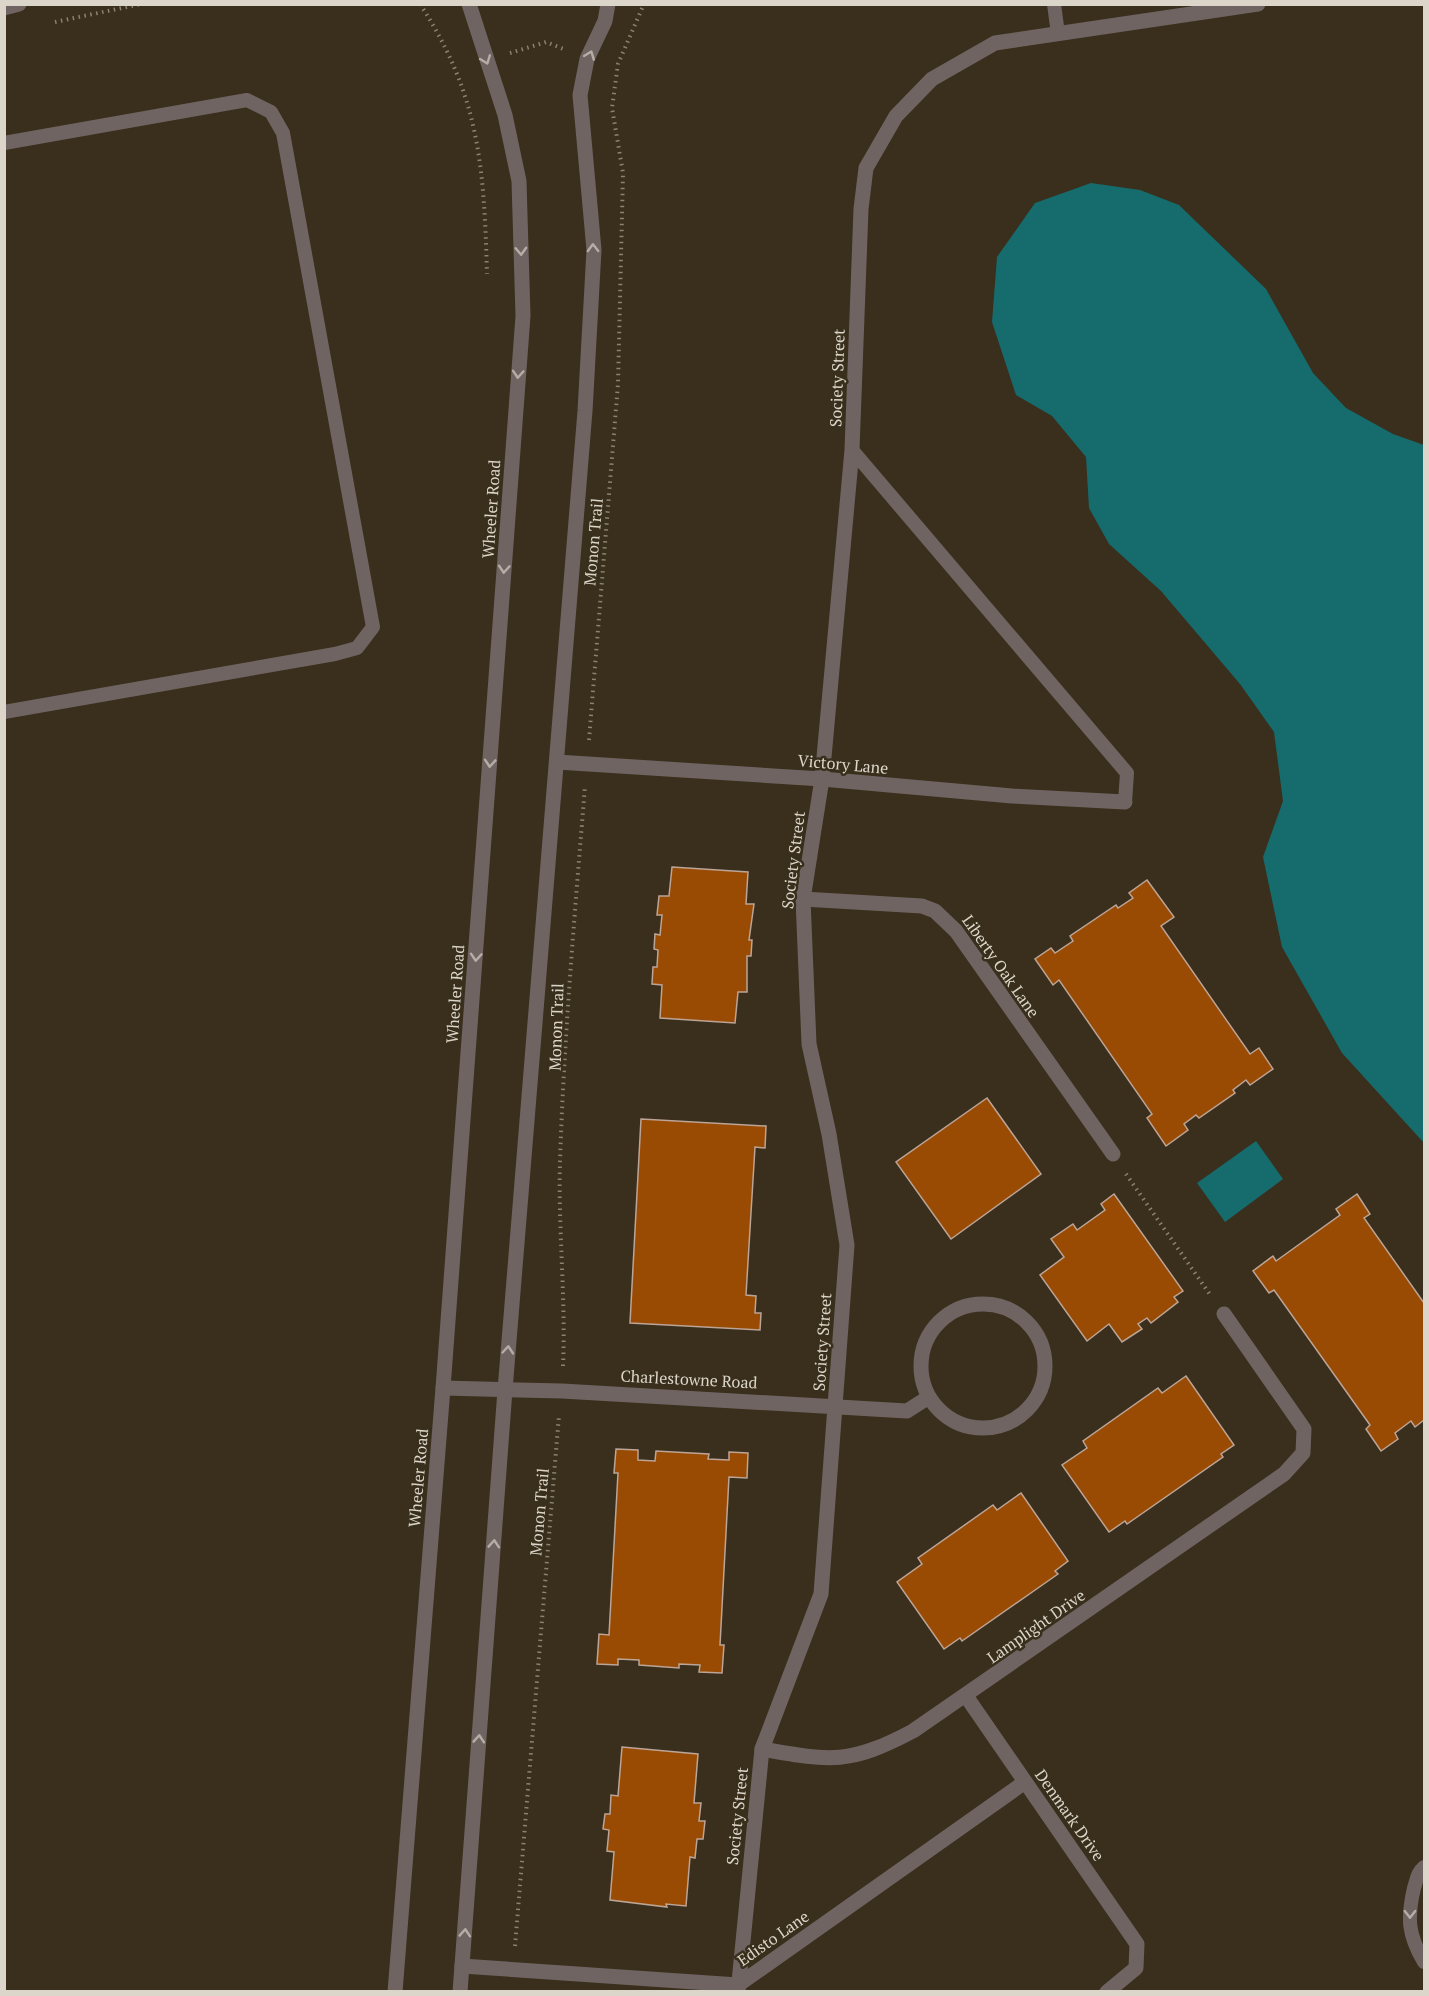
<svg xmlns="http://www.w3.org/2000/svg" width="1429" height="1996" font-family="'PT Serif',serif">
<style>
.water{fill:#166b6d}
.building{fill:#9a4b03;stroke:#bca496;stroke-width:1.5}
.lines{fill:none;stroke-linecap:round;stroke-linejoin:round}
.path{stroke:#8a8272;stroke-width:4;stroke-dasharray:1.5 4.5;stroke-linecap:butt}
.service{stroke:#706462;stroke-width:14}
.minor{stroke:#706462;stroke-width:15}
.tertiary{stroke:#706462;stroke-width:15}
.oneway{stroke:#b6aea6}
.labels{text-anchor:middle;stroke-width:5;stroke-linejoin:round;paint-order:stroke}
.street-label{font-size:16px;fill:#dcd6ca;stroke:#392f1c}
</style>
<rect width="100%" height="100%" fill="#392f1c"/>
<g class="water">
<polygon points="1091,183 1140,190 1179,205 1266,289 1313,373 1346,408 1393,434 1424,445 1424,1143 1342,1053 1282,947 1263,857 1283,801 1274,732 1240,684 1161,591 1109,544 1089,508 1086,457 1052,416 1016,395 992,322 997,257 1035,203"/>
<polygon points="1256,1141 1283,1179 1225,1222 1197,1183"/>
</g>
<g class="building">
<polygon points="672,867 748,872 746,904 754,904 749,940 752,940 751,956 747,956 747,992 738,992 735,1023 660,1018 662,985 652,984 653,967 657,967 658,950 654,949 655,934 660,935 662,915 657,915 659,896 669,896"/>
<polygon points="1147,880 1174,917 1161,926 1250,1054 1259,1048 1273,1069 1250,1085 1246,1080 1233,1090 1235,1093 1199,1118 1196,1115 1184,1124 1188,1130 1166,1146 1147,1118 1152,1114 1059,980 1053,985 1035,959 1051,948 1055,953 1073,941 1070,936 1116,905 1118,908 1133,898 1129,893"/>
<polygon points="987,1098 1041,1174 951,1239 896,1162"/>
<polygon points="641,1119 766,1126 765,1148 755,1147 746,1295 756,1296 755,1313 761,1313 760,1330 630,1323"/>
<polygon points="1114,1194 1183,1291 1174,1297 1178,1302 1151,1323 1147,1318 1138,1324 1142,1329 1122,1342 1109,1324 1087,1341 1040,1275 1064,1257 1051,1239 1073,1224 1077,1230 1105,1210 1101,1204"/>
<polygon points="1357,1194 1370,1214 1364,1218 1424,1303 1424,1420 1415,1427 1411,1421 1395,1433 1398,1439 1381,1451 1366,1429 1370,1425 1274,1290 1269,1293 1253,1271 1273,1256 1276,1261 1340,1215 1336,1209"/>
<polygon points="1186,1376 1234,1445 1221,1454 1223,1457 1127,1524 1125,1521 1109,1532 1062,1465 1087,1448 1083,1441 1158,1388 1162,1393"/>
<polygon points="616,1449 638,1450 638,1460 655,1461 656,1451 709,1454 708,1459 729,1460 729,1452 748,1453 747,1478 729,1477 720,1645 724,1645 722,1673 699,1672 700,1665 679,1664 679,1668 639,1665 639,1660 618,1659 618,1665 597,1664 599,1634 609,1635 618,1473 614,1473"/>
<polygon points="1021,1493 1068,1561 1055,1571 1058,1574 962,1641 960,1638 944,1649 897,1582 922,1564 918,1558 993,1505 997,1510"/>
<polygon points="622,1747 698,1754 694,1803 701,1803 699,1821 705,1821 703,1839 697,1839 695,1858 690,1857 686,1906 666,1904 667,1907 610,1900 614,1852 607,1851 609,1830 603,1829 605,1814 610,1814 611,1795 618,1796"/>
</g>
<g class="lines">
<g class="path">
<path d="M 420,4 C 480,96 484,168 487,274"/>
<polyline points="55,22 141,4"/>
<polyline points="510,53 546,42 566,50"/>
<polyline points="589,740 618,384 623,173 612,108 618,64 644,4"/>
<polyline points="1126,1174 1211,1296"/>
<path d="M 563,1366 C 566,1298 558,1230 560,1162 C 564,1036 575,911 585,786"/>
<polyline points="515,1946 559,1415"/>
</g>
<g class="service">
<polyline points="1054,4 1058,34"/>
<polyline points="4,143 247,100 271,112 283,133 373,627 357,648 335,654 4,712"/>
<polyline points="852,450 1127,773 1125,802"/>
<path d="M 1424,1867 C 1417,1873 1417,1879 1414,1888 C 1407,1918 1408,1935 1424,1962"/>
</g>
<g class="minor">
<polyline points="4,8 19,4"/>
<polyline points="557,762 822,779 1012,796 1125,802"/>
<polyline points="803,899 922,906 935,911 956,931 1113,1154"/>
<circle cx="983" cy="1366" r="62"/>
<polyline points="443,1388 562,1391 907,1411 929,1397"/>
<polyline points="966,1696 1137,1944 1136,1968 1107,1992"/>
<path d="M 762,1749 C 830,1761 849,1765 913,1731 L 1284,1474 L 1303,1453 L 1304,1429 L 1224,1314"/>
<polyline points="462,1966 738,1985 1025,1782"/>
<polyline points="738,1992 762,1749 821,1594 847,1245 829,1134 809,1044 803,899 822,779 852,450 861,209 866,168 896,116 932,79 995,43 1258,4"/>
</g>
<g class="tertiary">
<polyline points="395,1992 443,1388 523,316 519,181 505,115 469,4"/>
<polyline points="460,1992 505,1390 585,411 594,250 580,95 587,59 605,21 608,4"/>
</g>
</g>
<defs><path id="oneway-chevron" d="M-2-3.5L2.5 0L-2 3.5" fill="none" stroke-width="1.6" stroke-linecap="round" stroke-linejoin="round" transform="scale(1.5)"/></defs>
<g class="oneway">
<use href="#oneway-chevron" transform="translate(590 55) rotate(-69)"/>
<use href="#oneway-chevron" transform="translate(486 60) rotate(69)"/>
<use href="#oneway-chevron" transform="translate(593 248) rotate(-91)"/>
<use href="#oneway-chevron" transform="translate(521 251) rotate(88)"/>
<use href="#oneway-chevron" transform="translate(518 374) rotate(94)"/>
<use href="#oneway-chevron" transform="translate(504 569) rotate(94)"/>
<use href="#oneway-chevron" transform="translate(490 763) rotate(94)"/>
<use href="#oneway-chevron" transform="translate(476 957) rotate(94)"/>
<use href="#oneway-chevron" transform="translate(508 1350) rotate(-85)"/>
<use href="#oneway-chevron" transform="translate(494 1544) rotate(-86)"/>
<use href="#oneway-chevron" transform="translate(479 1739) rotate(-86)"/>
<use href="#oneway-chevron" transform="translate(1410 1914) rotate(90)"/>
<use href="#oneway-chevron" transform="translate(465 1933) rotate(-86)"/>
</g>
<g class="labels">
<g class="street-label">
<text transform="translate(837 378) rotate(-88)" y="6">Society Street</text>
<text transform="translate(491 509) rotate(-86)" y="6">Wheeler Road</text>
<text transform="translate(593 542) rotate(-85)" y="6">Monon Trail</text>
<text transform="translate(843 764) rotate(5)" y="6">Victory Lane</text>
<text transform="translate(793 860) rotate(-83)" y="6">Society Street</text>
<text transform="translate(1001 966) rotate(55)" y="6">Liberty Oak Lane</text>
<text transform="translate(455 994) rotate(-86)" y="6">Wheeler Road</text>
<text transform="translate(556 1027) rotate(-88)" y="6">Monon Trail</text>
<text transform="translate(822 1342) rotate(-86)" y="6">Society Street</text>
<text transform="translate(689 1379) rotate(3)" y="6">Charlestowne Road</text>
<text transform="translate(418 1478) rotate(-85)" y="6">Wheeler Road</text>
<text transform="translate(539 1512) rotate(-85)" y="6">Monon Trail</text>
<text transform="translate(1036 1626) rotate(-35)" y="6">Lamplight Drive</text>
<text transform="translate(1070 1815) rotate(55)" y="6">Denmark Drive</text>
<text transform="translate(737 1816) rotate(-84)" y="6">Society Street</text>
<text transform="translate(773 1938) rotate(-35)" y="6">Edisto Lane</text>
</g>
</g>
<rect width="1429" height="1996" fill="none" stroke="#dcd6ca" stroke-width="12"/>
</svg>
